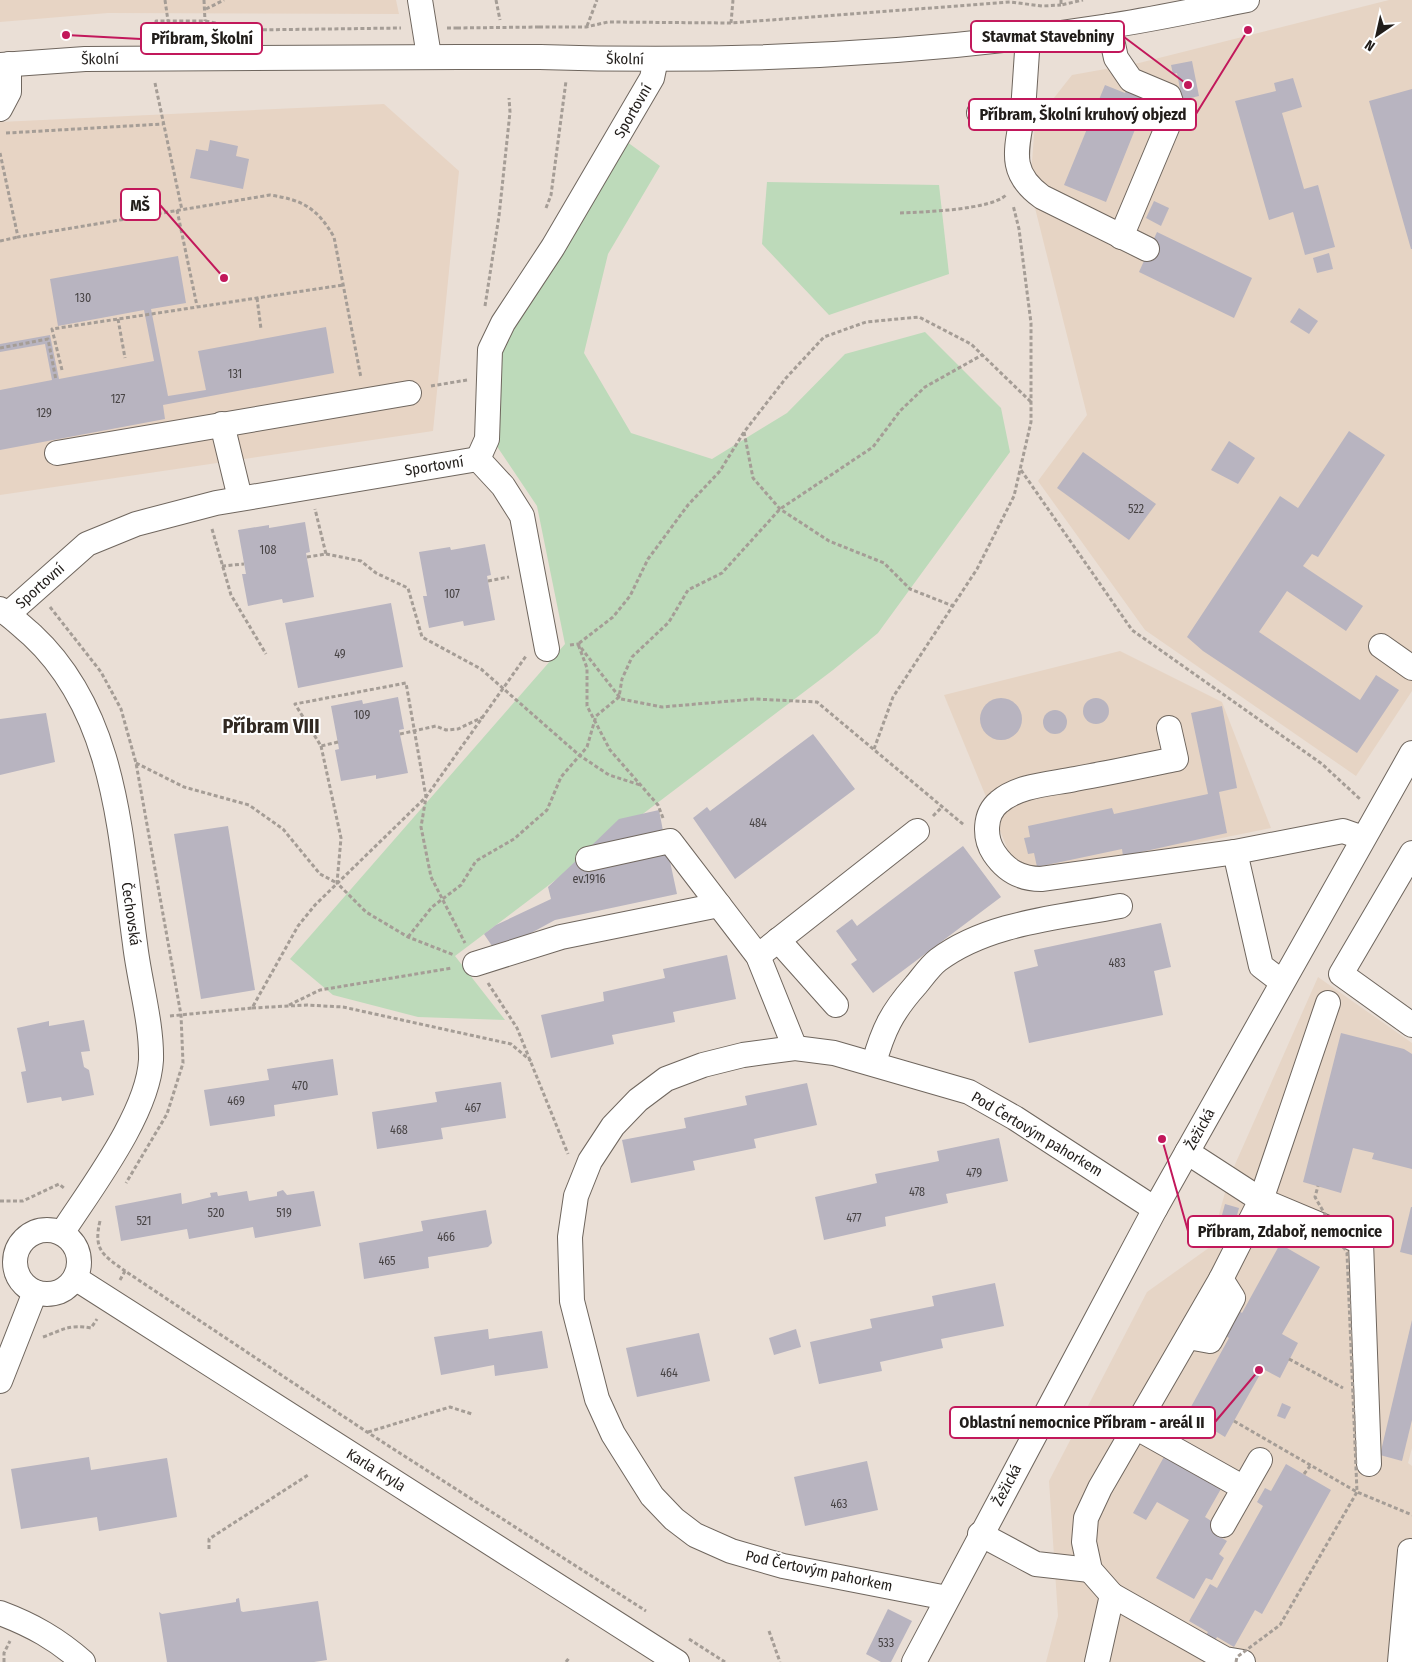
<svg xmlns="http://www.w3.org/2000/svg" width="1412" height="1662" font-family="'Fira Sans Condensed',sans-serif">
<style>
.built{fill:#e6d5c6}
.industrial{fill:#e6d4c4}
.education{fill:#e7d4c4}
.green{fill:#bddaba}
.building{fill:#b8b4c0}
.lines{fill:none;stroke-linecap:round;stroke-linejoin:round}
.minor-casing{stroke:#6f665e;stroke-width:26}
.path{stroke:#a59d96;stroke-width:3;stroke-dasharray:4 2.5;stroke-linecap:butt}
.minor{stroke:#fff;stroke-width:24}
.minor-bridge-casing{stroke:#6f665e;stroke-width:26;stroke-linecap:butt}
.path-bridge{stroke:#a59d96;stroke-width:3;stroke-dasharray:4 2.5;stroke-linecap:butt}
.minor-bridge{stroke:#fff;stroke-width:24}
.labels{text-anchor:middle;stroke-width:4;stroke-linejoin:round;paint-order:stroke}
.number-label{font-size:12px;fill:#474344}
.street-label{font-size:15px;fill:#211d1a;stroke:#fff}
.district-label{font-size:20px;font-weight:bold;fill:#312922;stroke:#fff}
.leader{fill:none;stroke:#c2185b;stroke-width:2}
.callout-dot{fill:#c2185b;stroke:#fff;stroke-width:2}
.callout{fill:#fff;stroke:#c2185b;stroke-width:2}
.callout-label{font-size:16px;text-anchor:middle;font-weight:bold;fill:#211d1a}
</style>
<rect width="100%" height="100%" fill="#eadfd6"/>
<polygon class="built" points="1318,977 1412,1043 1412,1448 1408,1463 1412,1466 1412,1662 1046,1662 1058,1616 1049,1481 1147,1292 1210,1247 1229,1178"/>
<g class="industrial">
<polygon points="1389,0 1412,0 1412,691 1356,776 1145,630 1038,481 1087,415 1030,188 1035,122 1072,75 1139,63"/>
<polygon points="1120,651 1222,702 1271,828 1020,879 944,695"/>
</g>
<g class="education">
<polygon points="0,0 396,0 399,14 108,13 0,22"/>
<polygon points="384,104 459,171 433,431 0,495 0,122"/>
</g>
<g class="green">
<polygon points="623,139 660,166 608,254 584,353 631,433 712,459 787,413 845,354 925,332 1001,408 1010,452 878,633 833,670 455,956 505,1020 418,1017 333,995 290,959 565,644 537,506 492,439 493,357"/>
<polygon points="767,182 939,185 949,274 829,315 762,244"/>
</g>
<g class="building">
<polygon points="1192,61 1199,96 1182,100 1177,73 1173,74 1171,65"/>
<polygon points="1293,78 1302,107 1282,113 1304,189 1318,185 1335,247 1305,255 1293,212 1269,220 1235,101 1276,91 1274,83"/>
<polygon points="1105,85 1125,93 1127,89 1148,97 1106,202 1064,185"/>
<polygon points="1412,89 1412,249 1411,249 1369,101"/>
<polygon points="210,140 238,146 236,156 249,159 243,189 190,178 196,149 208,151"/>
<polygon points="1154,201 1169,208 1161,226 1146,218"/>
<polygon points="1157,232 1252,278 1234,318 1139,272"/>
<polygon points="1329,253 1333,269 1317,273 1313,258"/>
<polygon points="178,256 186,303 151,309 168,396 206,390 198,351 326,327 334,373 163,405 165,419 0,450 0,390 52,380 45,344 0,352 0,344 50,335 59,379 154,361 144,310 58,326 50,279"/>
<polygon points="1299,308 1318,321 1309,334 1290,322"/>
<polygon points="1349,431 1385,455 1318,557 1312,554 1303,566 1363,606 1346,631 1287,591 1259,632 1360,700 1376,675 1399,690 1357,753 1203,651 1187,637 1280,496 1298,508"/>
<polygon points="1229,441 1255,458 1238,484 1211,470"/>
<polygon points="1083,452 1156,504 1129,540 1057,488"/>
<polygon points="305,522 310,552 306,553 314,597 283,603 282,599 248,606 242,574 246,574 238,530 269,525 269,528"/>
<polygon points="485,544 491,575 487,576 495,620 464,626 463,621 429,628 423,596 427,596 419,552 450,547 451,550"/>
<polygon points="391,603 403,667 298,688 285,623"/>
<polygon points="398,697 404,729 399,730 408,773 376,779 376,775 341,781 335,750 339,749 331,706 362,700 363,704"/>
<circle cx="1001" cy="719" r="21"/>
<circle cx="1096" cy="711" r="13"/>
<polygon points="1222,706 1237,788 1219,792 1227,833 1123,856 1122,849 1037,867 1034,853 1028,854 1024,838 1030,837 1028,826 1112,808 1114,814 1208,794 1191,713"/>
<circle cx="1055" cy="722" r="12"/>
<polygon points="46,713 55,762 0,775 0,719"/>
<polygon points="813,734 855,789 735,879 693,818 707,807 710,811"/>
<polygon points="659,810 663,831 590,847 619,819"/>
<polygon points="228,826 255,990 201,999 174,834"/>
<polygon points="963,846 1001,897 873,993 851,964 857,960 836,931 852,919 857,926"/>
<polygon points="668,852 677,894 555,920 496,952 484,934 496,925 551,899 548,887 579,858 581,870"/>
<polygon points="1161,923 1171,967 1154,971 1163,1015 1029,1043 1014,972 1038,966 1034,950"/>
<polygon points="727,955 736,999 673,1012 675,1022 612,1035 614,1044 551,1058 541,1015 604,1001 603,992 665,978 663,969"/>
<polygon points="84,1020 90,1051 81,1052 84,1067 89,1070 94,1095 62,1101 61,1097 27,1103 21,1072 26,1071 17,1028 49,1021 49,1026"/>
<polygon points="1341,1033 1404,1049 1412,1054 1412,1169 1372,1159 1374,1153 1353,1148 1341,1193 1303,1182"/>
<polygon points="333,1059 338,1095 274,1105 275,1116 210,1126 204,1090 269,1080 267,1069"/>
<polygon points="501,1082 506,1118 441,1128 443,1139 377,1149 372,1112 437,1102 435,1092"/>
<polygon points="807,1083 817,1125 754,1139 756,1148 693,1161 695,1170 631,1183 622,1140 686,1128 684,1118 747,1105 745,1096"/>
<polygon points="999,1138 1008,1181 946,1194 948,1203 885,1217 886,1226 824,1240 815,1197 877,1183 875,1174 939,1161 937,1151"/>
<polygon points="283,1190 287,1195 314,1191 321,1226 255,1238 253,1227 189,1239 187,1229 121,1241 115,1206 181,1193 182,1204 211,1197 210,1193 217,1192 218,1196 247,1191 249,1201 277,1196 277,1192"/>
<polygon points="1225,1204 1239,1208 1233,1230 1219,1226"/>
<polygon points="1411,1207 1412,1207 1412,1255 1400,1252"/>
<polygon points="486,1210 492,1243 488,1247 428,1257 429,1268 364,1279 359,1243 423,1231 421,1221"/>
<polygon points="1280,1244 1320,1267 1282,1334 1298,1343 1280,1378 1263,1369 1225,1437 1187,1414 1229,1338 1223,1334 1236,1309 1242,1313"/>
<polygon points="995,1283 1004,1326 941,1339 943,1348 880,1362 882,1371 819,1384 810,1342 872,1328 870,1319 934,1306 932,1296"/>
<polygon points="1412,1320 1412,1420 1402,1461 1380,1455"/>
<polygon points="488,1329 489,1339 542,1331 548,1368 495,1376 494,1365 441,1375 434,1337"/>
<polygon points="796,1329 801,1347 774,1355 769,1338"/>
<polygon points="699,1333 710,1381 637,1397 626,1348"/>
<polygon points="1282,1403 1291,1407 1285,1419 1277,1416"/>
<polygon points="1165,1455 1222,1487 1205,1517 1216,1524 1212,1532 1227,1541 1219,1554 1224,1558 1212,1580 1206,1578 1194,1599 1156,1578 1189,1520 1157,1502 1146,1520 1133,1513"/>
<polygon points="89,1457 91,1470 167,1458 177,1517 99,1531 97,1517 21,1529 11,1469"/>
<polygon points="867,1461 878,1510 805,1526 794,1477"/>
<polygon points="1286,1464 1331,1490 1262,1614 1255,1610 1234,1647 1217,1637 1214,1642 1205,1637 1208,1632 1189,1621 1210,1584 1217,1588 1263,1506 1257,1502 1265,1488 1271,1491"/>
<polygon points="239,1598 241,1611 243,1612 318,1601 327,1660 314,1662 167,1662 159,1612 162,1614 236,1602 236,1599"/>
<polygon points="888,1609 912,1621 891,1662 881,1662 866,1654"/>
</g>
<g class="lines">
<defs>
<g id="minor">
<polyline points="420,0 429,56"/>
<polyline points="1109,26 1116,58 1131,80 1169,96 1174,111 1121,237"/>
<path d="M 540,57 C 730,63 921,55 1109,26 C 1155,19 1201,9 1247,0"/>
<polyline points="0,65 85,59 460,57"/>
<polyline points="0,109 9,92 9,64"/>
<path d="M 1023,111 C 1017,149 1007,172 1042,197 L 1147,249"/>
<polyline points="979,113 1023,111 1028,37"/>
<polyline points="222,424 240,498"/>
<polyline points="57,453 409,393"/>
<polyline points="478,459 487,439 490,350 503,323 553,247 652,78 656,59"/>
<polyline points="478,459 503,486 522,516 547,649"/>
<path d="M 0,609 C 12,616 21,626 32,635 C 117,714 120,836 135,944 C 139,980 152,1023 151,1060 C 148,1114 91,1188 62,1233"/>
<polyline points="8,614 87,544 136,524 216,503 478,459"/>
<polyline points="1381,646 1412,668"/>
<path d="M 1169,728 L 1176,759 C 1142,766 1109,773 1075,779 C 1051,784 1019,785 999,802 C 984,814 984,838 994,853 C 1006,871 1021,879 1041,879 L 1235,852 L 1343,831 L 1363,838"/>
<polyline points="1235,852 1261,966 1282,982"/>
<polyline points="1412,853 1341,974 1412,1025"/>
<polyline points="588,859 670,841 758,956 795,1048"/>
<polyline points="778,940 836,1005"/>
<polyline points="758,956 917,831"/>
<polyline points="475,964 561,937 719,905"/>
<path d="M 874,1063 C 883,1030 892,1012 915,986 C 922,978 929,967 938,960 C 989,922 1059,918 1120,906"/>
<polyline points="1187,1152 1261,1200 1361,1242 1369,1464"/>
<circle cx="47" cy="1262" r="32"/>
<polyline points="75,1278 677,1662"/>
<polyline points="1188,1337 1210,1341 1233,1298 1221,1279"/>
<polyline points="0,1381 35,1292"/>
<polyline points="1137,1428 1244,1488 1223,1525"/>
<polyline points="1244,1488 1260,1460"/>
<polyline points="980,1534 1036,1564 1090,1570"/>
<polyline points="1112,1595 1225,1659 1243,1662"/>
<polyline points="947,1598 783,1566 731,1551 695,1535 674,1519 652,1496 613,1434 597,1399 572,1301 570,1237 576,1196 590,1161 613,1126 638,1100 666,1079 703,1065 743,1055 795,1048 834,1053 969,1092 1015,1118 1155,1209"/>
<path d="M 0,1613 C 32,1625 57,1639 83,1662"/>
<polyline points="914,1662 1155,1209 1412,753"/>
<polyline points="1097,1662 1112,1595 1090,1570 1084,1542 1086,1518 1100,1488 1221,1279 1261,1200 1328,1003"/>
<polyline points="1400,1662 1410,1551"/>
</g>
</defs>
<use href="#minor" class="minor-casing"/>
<g class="path">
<polyline points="165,0 168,21 205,21 251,30 401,28"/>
<polyline points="204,0 205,21"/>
<polyline points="496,0 500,20"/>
<polyline points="1061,0 1061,5 1083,0"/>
<polyline points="206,9 224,0"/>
<polyline points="731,23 733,0"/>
<polyline points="587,26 597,0"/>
<polyline points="539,27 586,27 608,22 731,23 1010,2 1042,6 1061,5"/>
<polyline points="447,28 457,28"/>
<polyline points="156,36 156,21 168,21"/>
<polyline points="155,83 182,210"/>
<polyline points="6,133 163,124"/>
<path d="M 0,153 L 18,237 L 270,195 C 303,200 317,208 334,237 L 361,378"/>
<polyline points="546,208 551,195 566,81"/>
<polyline points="177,210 197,306"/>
<path d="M 900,213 C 922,212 991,210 1006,195"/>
<polyline points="0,241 18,237"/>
<polyline points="257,298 261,329"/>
<polyline points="485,306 499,216 510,112 509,98"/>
<polyline points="118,319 125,358"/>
<polyline points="0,348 48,339 56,380"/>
<polyline points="62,370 52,329 343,285"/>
<polyline points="431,386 467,380"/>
<polyline points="744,432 753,478 780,509 829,541 884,563 910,589 953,606"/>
<polyline points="1021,470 1132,630 1322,764 1360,799"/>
<polyline points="212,529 231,595 266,654"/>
<polyline points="326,554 361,561 376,573 408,588 422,637 481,669 579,755 609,775 640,785"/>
<polyline points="307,557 326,554 315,509"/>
<polyline points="222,566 244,564"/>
<polyline points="488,581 509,577"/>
<polyline points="50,607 101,672 121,709 136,763 181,1015 183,1063 167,1114 126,1183"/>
<polyline points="570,645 578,644 621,699 662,707 754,699 817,702 964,825"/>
<polyline points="400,734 436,726 446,730 458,729 483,717"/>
<polyline points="338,742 321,746 295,704 406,683 426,797 421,827 431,877 465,943"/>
<polyline points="321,746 341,838 337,883 366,912 408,937 454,955"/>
<polyline points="874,749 893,697 977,569 1014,496 1031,422 1031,323 1019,229 1013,205"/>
<polyline points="136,763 184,787 249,805 283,829 320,874 337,883"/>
<polyline points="933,816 941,808"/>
<polyline points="663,818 658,805 610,750 587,706 587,668 578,644 613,617 630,596 648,559 688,505 720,471 744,432 786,378 824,337 866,322 919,317 971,344 1031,402"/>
<polyline points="408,937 432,907 461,885 476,861 514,839 547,810 561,777 587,747 596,716 619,697 622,679 632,657 669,622 688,590 722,573 780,509 873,447 900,411 925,387 982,355"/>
<polyline points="488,983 517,1028 568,1154"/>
<polyline points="289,1005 320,990 452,968"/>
<polyline points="252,1008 307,1005 343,1007 511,1044 531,1061"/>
<polyline points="170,1016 252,1008 298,926 315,905 426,797 526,656"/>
<polyline points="0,1201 23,1201 59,1184 65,1189"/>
<path d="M 100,1221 C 93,1250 103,1255 125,1271"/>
<polyline points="120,1280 125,1271 367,1432 646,1611"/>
<path d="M 43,1337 C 63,1330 68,1324 91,1328 L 97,1319"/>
<polyline points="1289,1359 1343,1388"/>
<polyline points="368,1432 450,1407 472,1414"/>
<polyline points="1304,1474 1310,1466"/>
<polyline points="209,1549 209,1539 308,1475"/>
<polyline points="769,1631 780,1662"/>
<polyline points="689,1639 725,1662"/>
<polyline points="4,1662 4,1653 10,1641"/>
<polyline points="566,1662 569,1658"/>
</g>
<use href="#minor" class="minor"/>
<defs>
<polyline id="minor-bridge" points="460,57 540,57"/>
</defs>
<use href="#minor-bridge" class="minor-bridge-casing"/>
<g class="path-bridge">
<polyline points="457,28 539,27"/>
<polyline points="1234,1421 1357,1492 1412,1515"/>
<polyline points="1236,1662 1237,1657 1280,1625 1357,1492 1347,1253 1315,1197 1318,1186"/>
</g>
<use href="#minor-bridge" class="minor-bridge"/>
</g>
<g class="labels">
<g class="number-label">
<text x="83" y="302">130</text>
<text x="235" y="378">131</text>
<text x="118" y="403">127</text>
<text x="44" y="417">129</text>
<text x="1136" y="513">522</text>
<text x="268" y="554">108</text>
<text x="452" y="598">107</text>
<text x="340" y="658">49</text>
<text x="362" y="719">109</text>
<text x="758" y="827">484</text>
<text x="589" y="883">ev.1916</text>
<text x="1117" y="967">483</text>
<text x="300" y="1090">470</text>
<text x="236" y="1105">469</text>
<text x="473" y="1112">467</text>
<text x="399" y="1134">468</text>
<text x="974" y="1177">479</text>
<text x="917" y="1196">478</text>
<text x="216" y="1217">520</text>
<text x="284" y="1217">519</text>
<text x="854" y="1222">477</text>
<text x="144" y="1225">521</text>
<text x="446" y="1241">466</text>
<text x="387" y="1265">465</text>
<text x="669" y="1377">464</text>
<text x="839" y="1508">463</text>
<text x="886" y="1647">533</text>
</g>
<g class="street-label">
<text transform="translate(100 59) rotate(-1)" y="5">Školní</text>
<text transform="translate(625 59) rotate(1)" y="5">Školní</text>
<text transform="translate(633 111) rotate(-60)" y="5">Sportovní</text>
<text transform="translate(434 466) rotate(-9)" y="5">Sportovní</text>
<text transform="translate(40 586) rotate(-42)" y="5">Sportovní</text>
<text transform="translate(131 914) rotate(82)" y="5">Čechovská</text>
<text transform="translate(1200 1129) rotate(-61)" y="5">Žežická</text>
<text transform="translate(1037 1134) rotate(31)" y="5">Pod Čertovým pahorkem</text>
<text transform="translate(376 1470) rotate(32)" y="5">Karla Kryla</text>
<text transform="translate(1007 1485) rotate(-62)" y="5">Žežická</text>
<text transform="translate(819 1571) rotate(12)" y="5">Pod Čertovým pahorkem</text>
</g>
<g class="district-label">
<text x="271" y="733">Příbram VIII</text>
</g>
</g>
<path class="leader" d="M1188 85L1124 37M66 35L141 39M1248 30L1196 114M224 278L160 205M1162 1139L1188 1231M1259 1370L1215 1422"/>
<g class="callout-dot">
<circle cx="1188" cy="85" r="5"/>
<circle cx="66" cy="35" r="5"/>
<circle cx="1248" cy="30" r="5"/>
<circle cx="224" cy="278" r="5"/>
<circle cx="1162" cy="1139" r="5"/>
<circle cx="1259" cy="1370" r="5"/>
</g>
<g class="callout">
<rect x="971" y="21" width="153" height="31" rx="5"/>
<rect x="141" y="23" width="121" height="31" rx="5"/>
<rect x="969" y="99" width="227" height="31" rx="5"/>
<rect x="121" y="189" width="39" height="31" rx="5"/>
<rect x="1188" y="1216" width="205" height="31" rx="5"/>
<rect x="950" y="1407" width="265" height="31" rx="5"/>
</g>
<g class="callout-label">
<text x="1048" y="42">Stavmat Stavebniny</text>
<text x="202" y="44">Příbram, Školní</text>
<text x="1083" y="120">Příbram, Školní kruhový objezd</text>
<text x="140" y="211">MŠ</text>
<text x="1290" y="1237">Příbram, Zdaboř, nemocnice</text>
<text x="1082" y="1428">Oblastní nemocnice Příbram - areál II</text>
</g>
<g transform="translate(1377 35) rotate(214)" stroke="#ffffff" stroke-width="4" paint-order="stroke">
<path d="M0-4L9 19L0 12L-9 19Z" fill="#211d1a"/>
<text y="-8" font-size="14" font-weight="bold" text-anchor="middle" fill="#211d1a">N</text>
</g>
</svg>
